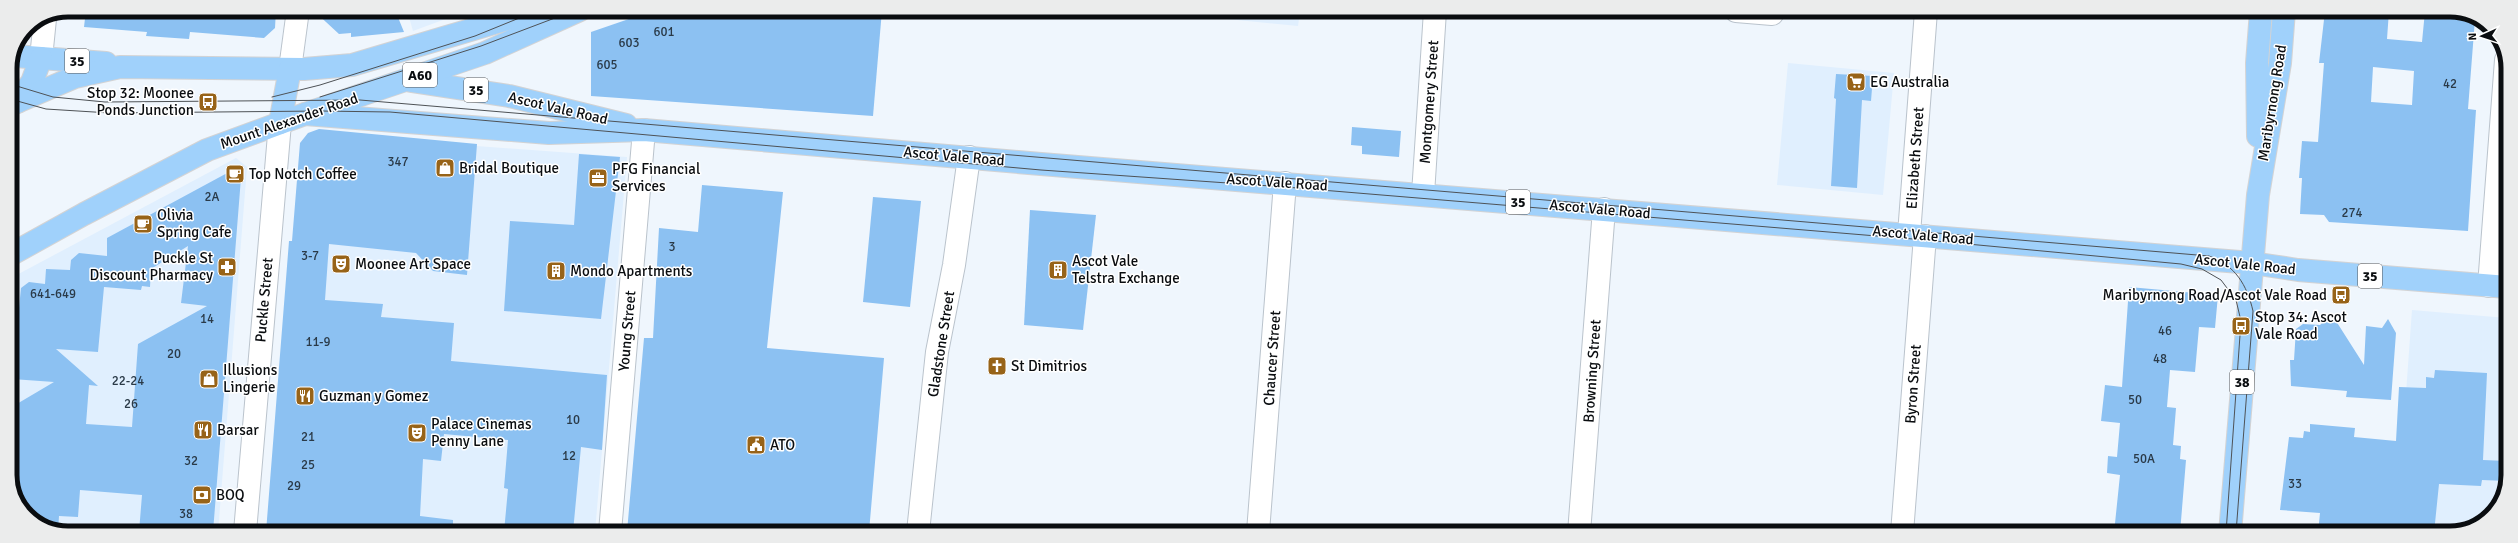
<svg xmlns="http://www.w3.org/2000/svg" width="2518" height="543" font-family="Signika,sans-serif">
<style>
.built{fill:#e0effe}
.building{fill:#8cc1f2;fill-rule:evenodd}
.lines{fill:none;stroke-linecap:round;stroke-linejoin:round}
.minor-casing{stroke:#bac3cc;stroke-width:24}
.major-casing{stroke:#d3d3d4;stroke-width:24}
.minor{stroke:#fff;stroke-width:22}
.major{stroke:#a0d1fb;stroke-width:22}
.tram{stroke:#4e5256;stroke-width:1}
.labels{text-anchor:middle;stroke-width:3;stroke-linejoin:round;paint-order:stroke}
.number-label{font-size:13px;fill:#2a3a48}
.shield{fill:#fff;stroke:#545658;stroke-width:1}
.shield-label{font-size:14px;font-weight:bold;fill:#0a0d10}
.poi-label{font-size:15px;fill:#0a0d10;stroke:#fff;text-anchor:start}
.street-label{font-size:15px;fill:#0a0d10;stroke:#fff}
.rim{fill:none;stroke:#0a0d10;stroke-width:5}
</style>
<rect width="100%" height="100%" fill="#eff6fd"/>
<g class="built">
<polygon points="407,10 470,10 413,31"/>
<polygon points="933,10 957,10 935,19"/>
<polygon points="1138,10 1300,11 1298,26"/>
<polygon points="1788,63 1894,73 1883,195 1777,185"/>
<polygon points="315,134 627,157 595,532 273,532 307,143"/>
<polygon points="236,158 247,167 218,532 57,532 27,516 10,482 11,278"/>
<polygon points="2412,310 2507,318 2507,486 2488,519 2450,533 2396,533"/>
</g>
<g class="building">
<polygon points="86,10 276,10 275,28 264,38 190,32 189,39 146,36 147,32 84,27"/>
<polygon points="313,10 395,10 404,32 351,37 351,33 339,34"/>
<polygon points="655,10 882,10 873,116 591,96 591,32"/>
<path d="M 2325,11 L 2389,11 L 2387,39 L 2422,42 L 2425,11 L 2461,11 L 2475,19 L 2468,109 L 2476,110 L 2468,231 L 2329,222 L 2324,215 L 2300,214 L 2302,178 L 2299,178 L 2302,141 L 2318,142 L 2324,63 L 2319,63 ZM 2373,67 L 2414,71 L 2412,105 L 2371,102 Z"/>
<polygon points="1836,74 1873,76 1871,101 1862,100 1857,188 1831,186 1836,99 1834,98"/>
<polygon points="1352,127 1401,131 1399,157 1362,154 1362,146 1351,145"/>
<polygon points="319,129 477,144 467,275 433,271 416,253 329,244 325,300 383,304 381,317 454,323 451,361 607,375 602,450 581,447 573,532 504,532 508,489 504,488 508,440 444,434 441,461 423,459 420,516 453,520 453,532 266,532 289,241 292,241 300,143 308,133"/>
<polygon points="579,154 620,157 601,319 504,311 510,221 574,225"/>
<path d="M 242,165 L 213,532 L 139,532 L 142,495 L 80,490 L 78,517 L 59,516 L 58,532 L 27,516 L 10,482 L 10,408 L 54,382 L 12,379 L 21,288 L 29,282 L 45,284 L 46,269 L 70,270 L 71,260 L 79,253 L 107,256 L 107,238 ZM 188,246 L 181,303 L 207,306 L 138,344 L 132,427 L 86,424 L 89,385 L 98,386 L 56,349 L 98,352 L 104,287 L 141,290 L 142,286 L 150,287 L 151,269 Z"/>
<polygon points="702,185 783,192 767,348 884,358 869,532 627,532 644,338 653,338 659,228 698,232"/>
<polygon points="873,197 921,201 910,307 863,302"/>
<polygon points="1030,210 1096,215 1083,330 1024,325"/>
<polygon points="2129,287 2218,295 2215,328 2199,327 2195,372 2170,370 2167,407 2176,408 2173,445 2181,446 2180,459 2186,460 2180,533 2114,533 2120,475 2107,473 2108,456 2117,457 2120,423 2101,421 2105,385 2122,387"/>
<polygon points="2388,319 2396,333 2391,400 2346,397 2347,391 2291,386 2290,360 2294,360 2296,329 2303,324 2320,325 2325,320 2336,321 2364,365 2366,326 2382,328"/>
<polygon points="2435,370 2487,373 2483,460 2507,461 2507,481 2482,480 2481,486 2439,484 2434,533 2318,533 2320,513 2280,510 2289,437 2303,438 2304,431 2310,432 2310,424 2355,428 2354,437 2396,441 2399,387 2426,388 2426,377 2434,378"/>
</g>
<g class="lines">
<defs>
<g id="minor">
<polyline points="1736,11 1772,14"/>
<polyline points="41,58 45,19"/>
<polyline points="290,69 298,10"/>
<polyline points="1423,194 1435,11"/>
<polyline points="1909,234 1926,11"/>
<polyline points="2489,286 2506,60"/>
<polyline points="245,532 280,123"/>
<polyline points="610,532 644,130"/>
<polyline points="918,532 937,352 954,265 969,157"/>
<polyline points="1258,532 1285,183"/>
<polyline points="1579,533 1604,209"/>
<polyline points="1902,533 1925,236"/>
</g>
<g id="major">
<polyline points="15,56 106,63"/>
<polyline points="411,81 509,96 626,125"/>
<polyline points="17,102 32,82 41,58"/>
<polyline points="10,105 75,77 120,67 304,69 352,65 538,10"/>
<polyline points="305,114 549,133 644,130 1041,164 2252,263 2298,270 2507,287"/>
<polyline points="280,123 290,69"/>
<polyline points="2258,136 2257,63 2261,11"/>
<polyline points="10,255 84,214 207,150 305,114 485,53 580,10"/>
<polyline points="2230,533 2258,195 2280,63 2284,11"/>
</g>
</defs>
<use href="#minor" class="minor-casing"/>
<use href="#major" class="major-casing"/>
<use href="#minor" class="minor"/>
<use href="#major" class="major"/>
<g class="tram">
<path d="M 10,84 L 53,97 L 105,102 L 360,100 L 2209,256 C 2235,265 2247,285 2253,311 L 2236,533"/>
<polyline points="272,97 320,85 475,36 539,10"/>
<polyline points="320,97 481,46 576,10"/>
<polyline points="10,99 46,109 110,113 321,111 390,112 1041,170 1285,187 1925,240 2181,264 2202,269 2221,280 2236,300 2241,321 2226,533"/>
</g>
</g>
<defs>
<symbol id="supermarket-square" viewBox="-11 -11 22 22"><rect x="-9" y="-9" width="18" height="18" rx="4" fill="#976318" stroke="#fff"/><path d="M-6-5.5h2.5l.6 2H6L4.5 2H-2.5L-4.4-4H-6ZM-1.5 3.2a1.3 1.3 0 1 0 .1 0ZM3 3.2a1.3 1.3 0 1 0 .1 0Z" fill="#fff"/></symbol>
<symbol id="bus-square" viewBox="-11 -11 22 22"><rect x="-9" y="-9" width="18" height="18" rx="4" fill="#976318" stroke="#fff"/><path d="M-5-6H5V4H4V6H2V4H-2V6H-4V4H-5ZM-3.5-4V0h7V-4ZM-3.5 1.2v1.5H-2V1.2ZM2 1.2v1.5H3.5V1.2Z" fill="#fff"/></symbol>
<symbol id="shop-square" viewBox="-11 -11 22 22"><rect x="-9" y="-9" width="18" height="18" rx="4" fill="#976318" stroke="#fff"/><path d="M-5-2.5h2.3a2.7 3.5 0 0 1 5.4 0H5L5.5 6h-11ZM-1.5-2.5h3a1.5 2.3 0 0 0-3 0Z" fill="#fff"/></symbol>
<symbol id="cafe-square" viewBox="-11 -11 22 22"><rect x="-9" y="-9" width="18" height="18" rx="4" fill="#976318" stroke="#fff"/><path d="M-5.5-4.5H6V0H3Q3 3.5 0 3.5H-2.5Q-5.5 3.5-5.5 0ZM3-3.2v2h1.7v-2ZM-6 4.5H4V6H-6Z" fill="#fff"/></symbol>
<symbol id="office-square" viewBox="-11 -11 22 22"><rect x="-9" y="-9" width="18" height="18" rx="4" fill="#976318" stroke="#fff"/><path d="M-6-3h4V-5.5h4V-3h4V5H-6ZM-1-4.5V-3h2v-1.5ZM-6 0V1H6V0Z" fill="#fff"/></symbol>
<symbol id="theatre-square" viewBox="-11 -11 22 22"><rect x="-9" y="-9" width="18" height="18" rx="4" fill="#976318" stroke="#fff"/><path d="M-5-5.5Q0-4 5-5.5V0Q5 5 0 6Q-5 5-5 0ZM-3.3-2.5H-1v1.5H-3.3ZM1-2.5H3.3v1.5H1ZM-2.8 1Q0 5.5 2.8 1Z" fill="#fff"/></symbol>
<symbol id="pharmacy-square" viewBox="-11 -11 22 22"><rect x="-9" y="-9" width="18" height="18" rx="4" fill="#976318" stroke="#fff"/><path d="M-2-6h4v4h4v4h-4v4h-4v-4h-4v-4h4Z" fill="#fff"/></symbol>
<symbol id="building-square" viewBox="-11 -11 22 22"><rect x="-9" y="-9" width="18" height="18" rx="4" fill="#976318" stroke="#fff"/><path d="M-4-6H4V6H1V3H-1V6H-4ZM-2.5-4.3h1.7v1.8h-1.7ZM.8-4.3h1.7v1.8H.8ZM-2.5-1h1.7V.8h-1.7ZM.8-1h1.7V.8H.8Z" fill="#fff"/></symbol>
<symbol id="church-square" viewBox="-11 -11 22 22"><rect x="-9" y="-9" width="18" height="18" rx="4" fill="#976318" stroke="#fff"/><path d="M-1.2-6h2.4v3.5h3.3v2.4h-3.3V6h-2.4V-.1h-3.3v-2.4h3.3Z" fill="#fff"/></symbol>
<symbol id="restaurant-square" viewBox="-11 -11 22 22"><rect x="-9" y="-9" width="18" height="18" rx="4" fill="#976318" stroke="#fff"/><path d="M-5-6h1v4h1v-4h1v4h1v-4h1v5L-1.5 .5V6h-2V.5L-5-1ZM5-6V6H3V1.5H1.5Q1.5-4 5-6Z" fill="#fff"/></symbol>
<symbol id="civic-square" viewBox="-11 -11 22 22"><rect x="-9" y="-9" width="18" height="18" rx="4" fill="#976318" stroke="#fff"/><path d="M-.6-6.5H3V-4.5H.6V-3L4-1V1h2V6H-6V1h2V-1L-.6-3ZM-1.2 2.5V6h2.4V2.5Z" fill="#fff"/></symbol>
<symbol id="bank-square" viewBox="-11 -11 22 22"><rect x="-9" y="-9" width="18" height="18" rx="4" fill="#976318" stroke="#fff"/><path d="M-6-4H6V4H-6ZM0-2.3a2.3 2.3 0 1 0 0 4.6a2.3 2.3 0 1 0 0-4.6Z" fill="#fff"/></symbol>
</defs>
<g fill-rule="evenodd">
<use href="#supermarket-square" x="1845" y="71" width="22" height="22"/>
<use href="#bus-square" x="197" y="91" width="22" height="22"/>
<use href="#shop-square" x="434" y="157" width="22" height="22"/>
<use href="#cafe-square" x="224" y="163" width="22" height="22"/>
<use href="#office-square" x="587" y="167" width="22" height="22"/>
<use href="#cafe-square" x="132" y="213" width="22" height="22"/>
<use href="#theatre-square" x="330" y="253" width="22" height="22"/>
<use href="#pharmacy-square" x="216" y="256" width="22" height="22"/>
<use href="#building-square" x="1047" y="259" width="22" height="22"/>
<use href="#building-square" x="545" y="260" width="22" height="22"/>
<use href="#bus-square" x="2330" y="284" width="22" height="22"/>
<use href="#bus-square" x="2230" y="315" width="22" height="22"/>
<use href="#church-square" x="986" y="355" width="22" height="22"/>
<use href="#shop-square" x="198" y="368" width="22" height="22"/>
<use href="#restaurant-square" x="294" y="385" width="22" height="22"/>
<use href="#restaurant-square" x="192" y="419" width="22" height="22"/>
<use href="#theatre-square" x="406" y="422" width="22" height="22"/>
<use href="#civic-square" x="745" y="434" width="22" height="22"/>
<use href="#bank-square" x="191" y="484" width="22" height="22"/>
</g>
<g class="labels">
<g class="number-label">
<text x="664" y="36">601</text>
<text x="629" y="47">603</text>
<text x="607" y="69">605</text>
<text x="2450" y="88">42</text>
<text x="398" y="166">347</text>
<text x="212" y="201">2A</text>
<text x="2352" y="217">274</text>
<text x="672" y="251">3</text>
<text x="310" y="260">3-7</text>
<text x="53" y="298">641-649</text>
<text x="207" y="323">14</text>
<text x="2165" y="335">46</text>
<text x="318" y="346">11-9</text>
<text x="174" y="358">20</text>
<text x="2160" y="363">48</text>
<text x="128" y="385">22-24</text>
<text x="2135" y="404">50</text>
<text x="131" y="408">26</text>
<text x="573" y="424">10</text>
<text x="308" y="441">21</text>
<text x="569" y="460">12</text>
<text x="2144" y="463">50A</text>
<text x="191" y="465">32</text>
<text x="308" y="469">25</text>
<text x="2295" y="488">33</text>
<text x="294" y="490">29</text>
<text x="186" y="518">38</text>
</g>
<g class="shield">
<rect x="65" y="49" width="24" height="24" rx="3"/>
<rect x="403" y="63" width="34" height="24" rx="3"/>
<rect x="464" y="78" width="24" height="24" rx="3"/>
<rect x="1506" y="190" width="24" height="24" rx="3"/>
<rect x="2358" y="264" width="24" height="24" rx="3"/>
<rect x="2230" y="370" width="24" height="24" rx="3"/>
</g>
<g class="shield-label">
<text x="77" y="66">35</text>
<text x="420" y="80">A60</text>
<text x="476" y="95">35</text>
<text x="1518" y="207">35</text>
<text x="2370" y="281">35</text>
<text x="2242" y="387">38</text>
</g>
<g class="poi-label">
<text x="1870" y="87">EG Australia</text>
<text x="194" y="98" text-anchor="end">Stop 32: Moonee<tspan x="194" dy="17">Ponds Junction</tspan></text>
<text x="459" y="173">Bridal Boutique</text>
<text x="612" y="174">PFG Financial<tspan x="612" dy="17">Services</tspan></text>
<text x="249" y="179">Top Notch Coffee</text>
<text x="157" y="220">Olivia<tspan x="157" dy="17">Spring Cafe</tspan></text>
<text x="213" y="263" text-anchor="end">Puckle St<tspan x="213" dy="17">Discount Pharmacy</tspan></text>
<text x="1072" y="266">Ascot Vale<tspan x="1072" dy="17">Telstra Exchange</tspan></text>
<text x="355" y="269">Moonee Art Space</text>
<text x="570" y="276">Mondo Apartments</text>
<text x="2327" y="300" text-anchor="end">Maribyrnong Road/Ascot Vale Road</text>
<text x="2255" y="322">Stop 34: Ascot<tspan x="2255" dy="17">Vale Road</tspan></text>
<text x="1011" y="371">St Dimitrios</text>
<text x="223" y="375">Illusions<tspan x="223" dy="17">Lingerie</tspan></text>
<text x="319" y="401">Guzman y Gomez</text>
<text x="431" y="429">Palace Cinemas<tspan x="431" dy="17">Penny Lane</tspan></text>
<text x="217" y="435">Barsar</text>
<text x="770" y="450">ATO</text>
<text x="216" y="500">BOQ</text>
</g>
<g class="street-label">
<text transform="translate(1429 102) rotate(-86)" y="5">Montgomery Street</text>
<text transform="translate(2272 103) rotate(-81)" y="5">Maribyrnong Road</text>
<text transform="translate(558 108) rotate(13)" y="5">Ascot Vale Road</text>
<text transform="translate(289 121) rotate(-19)" y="5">Mount Alexander Road</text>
<text transform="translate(954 156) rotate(5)" y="5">Ascot Vale Road</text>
<text transform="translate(1915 158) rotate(-86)" y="5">Elizabeth Street</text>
<text transform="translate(1277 182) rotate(4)" y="5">Ascot Vale Road</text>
<text transform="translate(1600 209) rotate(5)" y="5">Ascot Vale Road</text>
<text transform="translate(1923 235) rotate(5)" y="5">Ascot Vale Road</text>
<text transform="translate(2245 264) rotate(6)" y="5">Ascot Vale Road</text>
<text transform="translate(264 300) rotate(-85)" y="5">Puckle Street</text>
<text transform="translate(627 331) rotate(-85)" y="5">Young Street</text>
<text transform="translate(941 344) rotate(-81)" y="5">Gladstone Street</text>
<text transform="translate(1272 358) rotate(-86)" y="5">Chaucer Street</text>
<text transform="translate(1592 371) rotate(-86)" y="5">Browning Street</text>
<text transform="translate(1913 384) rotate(-86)" y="5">Byron Street</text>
</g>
</g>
<path d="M0 0H2518V543H0ZM68 17H2450A51 51 0 0 1 2501 68V475A51 51 0 0 1 2450 526H68A51 51 0 0 1 17 475V68A51 51 0 0 1 68 17Z" fill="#ebecec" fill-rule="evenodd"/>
<path class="rim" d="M68 17H2450A51 51 0 0 1 2501 68V475A51 51 0 0 1 2450 526H68A51 51 0 0 1 17 475V68A51 51 0 0 1 68 17Z"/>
<g transform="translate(2482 36) rotate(267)" stroke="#ffffff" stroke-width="3" paint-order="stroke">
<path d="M0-3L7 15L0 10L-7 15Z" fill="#0a0d10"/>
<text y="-6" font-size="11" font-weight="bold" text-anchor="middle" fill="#0a0d10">N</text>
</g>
</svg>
